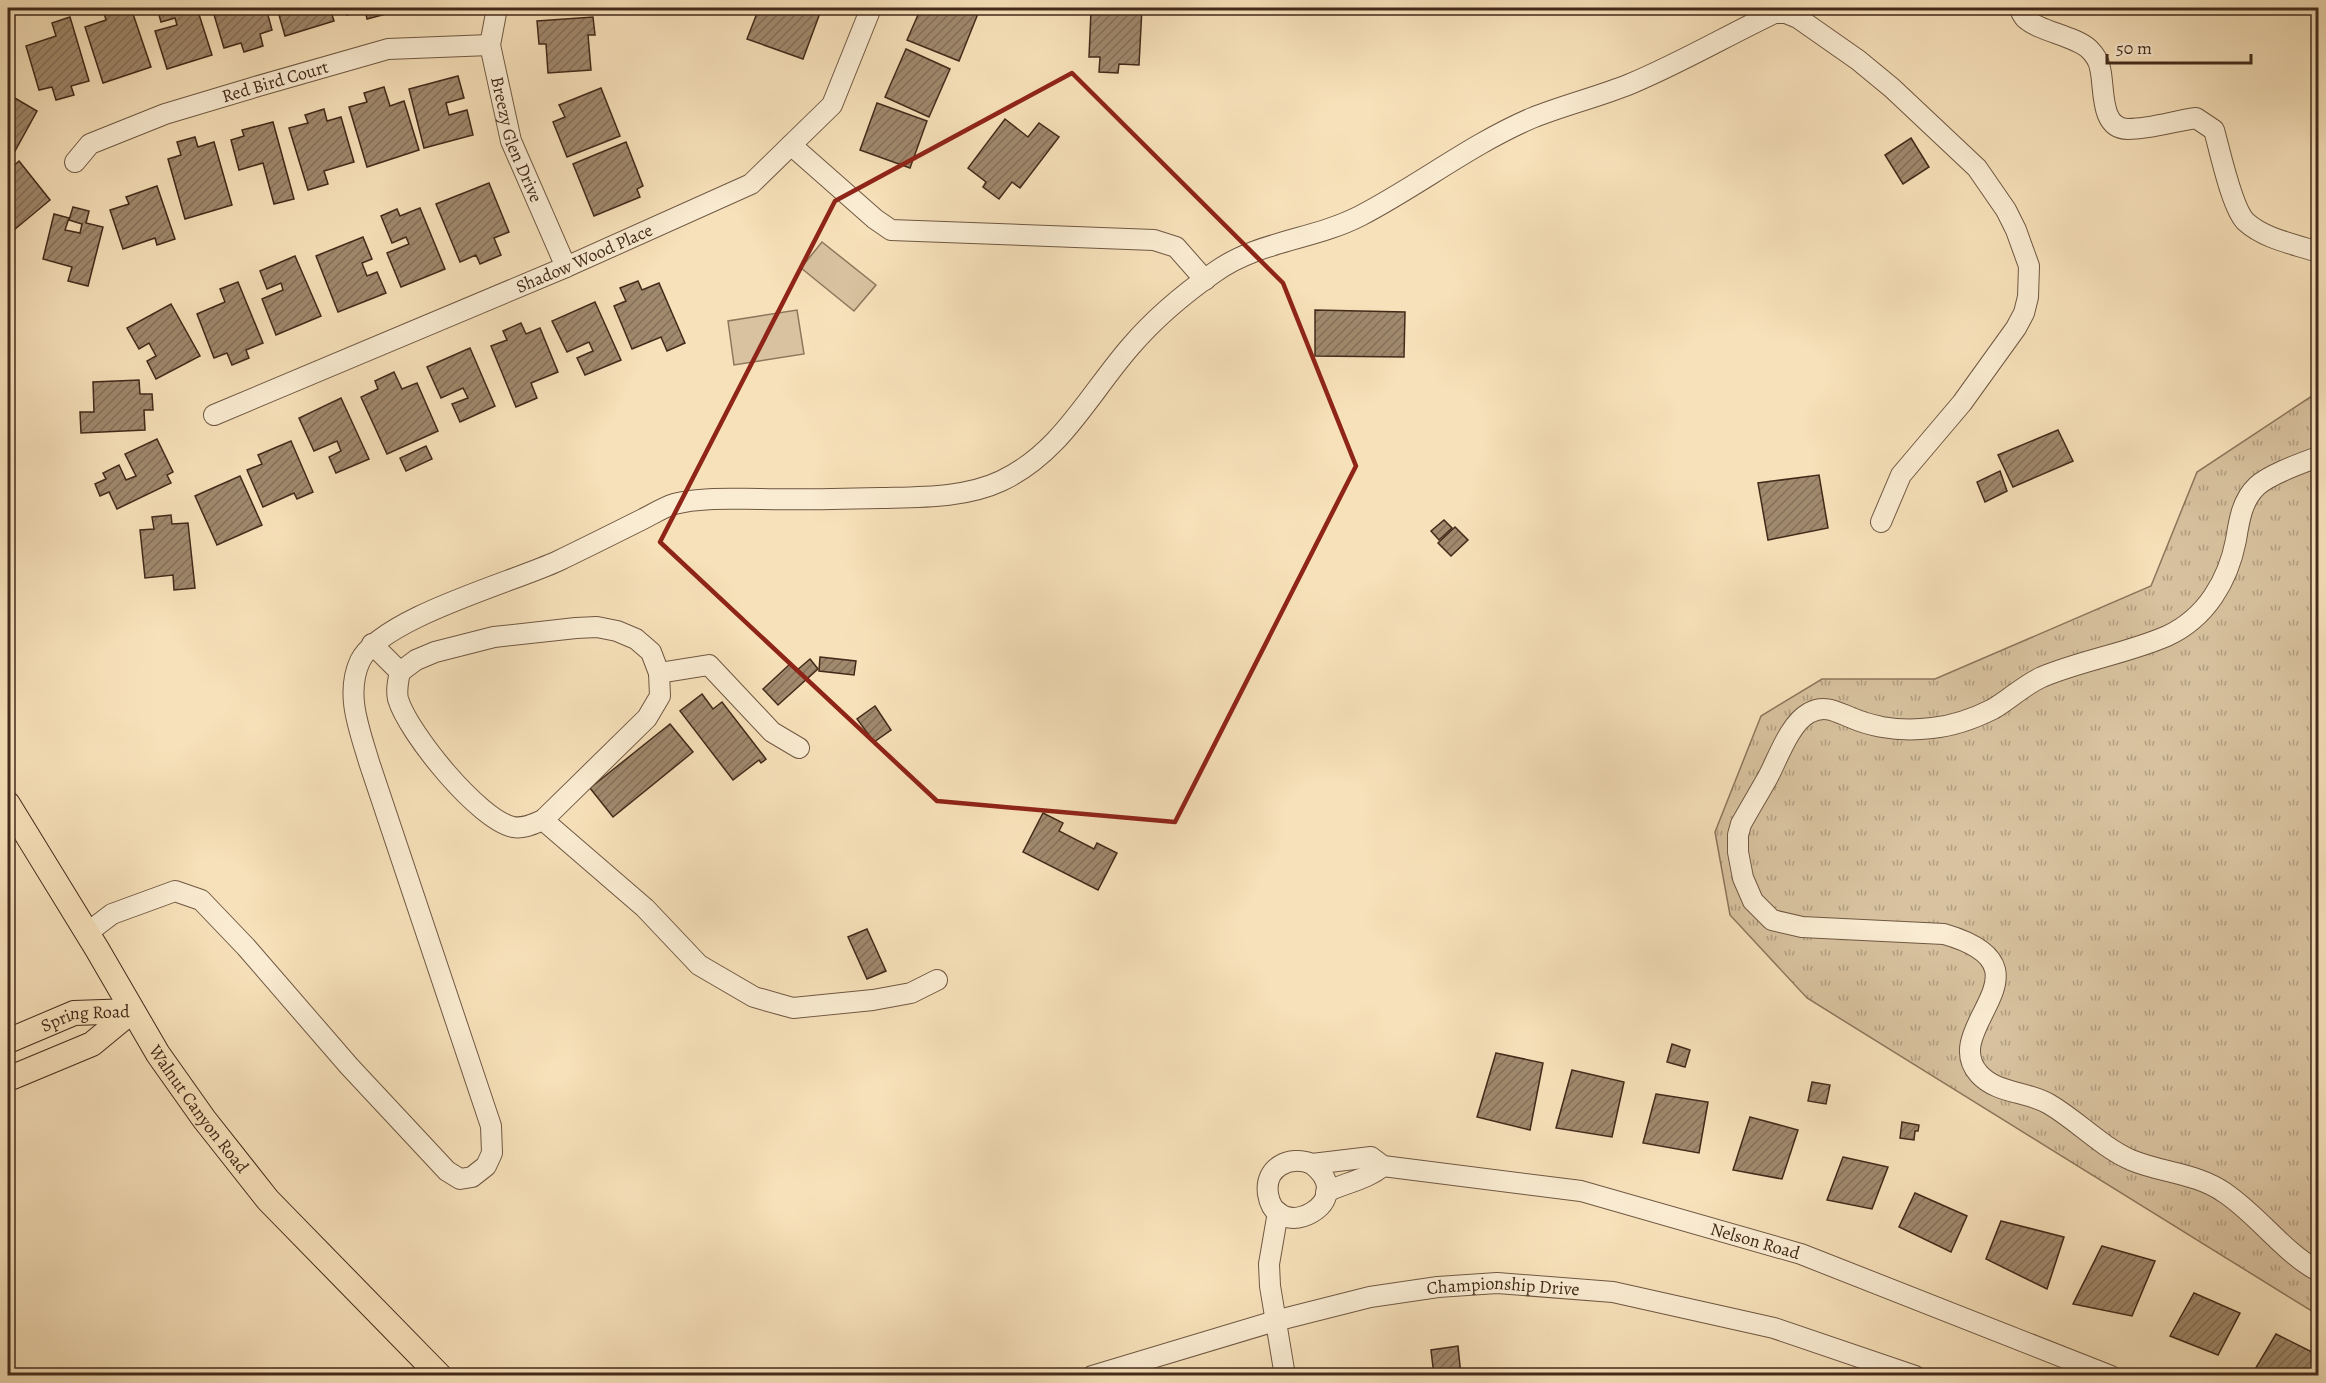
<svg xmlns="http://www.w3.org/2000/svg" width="2326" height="1383" font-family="Alegreya,serif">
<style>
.grass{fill:url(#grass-tufts);stroke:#8d765c;stroke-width:1.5}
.pitch{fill:#d8c29f;stroke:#8d765c;stroke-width:1.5}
.building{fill:url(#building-hatch);stroke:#422a1a;stroke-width:1.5}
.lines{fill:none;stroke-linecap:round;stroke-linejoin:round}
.minor-casing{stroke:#6f5842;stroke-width:22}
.major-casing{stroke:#422a1a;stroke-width:26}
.minor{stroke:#faecd2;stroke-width:20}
.major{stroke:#f7e1ba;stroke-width:24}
.marked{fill:none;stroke:#8f2418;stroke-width:4.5;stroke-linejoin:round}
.labels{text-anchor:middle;stroke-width:5;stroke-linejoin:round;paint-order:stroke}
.street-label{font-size:18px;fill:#422a1a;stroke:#faecd2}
</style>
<defs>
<pattern id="grass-tufts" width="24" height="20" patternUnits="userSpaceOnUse" patternTransform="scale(1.5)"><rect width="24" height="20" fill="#d8c29f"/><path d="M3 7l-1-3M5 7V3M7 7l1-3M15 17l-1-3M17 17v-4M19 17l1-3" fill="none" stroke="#b19e81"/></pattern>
<pattern id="building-hatch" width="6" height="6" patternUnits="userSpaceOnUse" patternTransform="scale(1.5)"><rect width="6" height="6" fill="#a0896d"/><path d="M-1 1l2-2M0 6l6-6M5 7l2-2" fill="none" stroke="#847059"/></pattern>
</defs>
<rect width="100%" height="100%" fill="#f7e1ba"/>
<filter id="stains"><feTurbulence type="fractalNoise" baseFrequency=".00333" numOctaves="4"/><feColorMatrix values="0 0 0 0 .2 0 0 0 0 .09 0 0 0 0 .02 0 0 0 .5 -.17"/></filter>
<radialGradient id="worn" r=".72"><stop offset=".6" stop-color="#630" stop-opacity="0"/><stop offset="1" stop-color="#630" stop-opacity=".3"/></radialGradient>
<polygon class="grass" points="2318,392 2318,1315 1807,998 1730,915 1715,832 1761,716 1822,679 1935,679 2151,586 2197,472"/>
<g class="pitch">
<polygon points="822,242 876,285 854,311 801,268"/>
<polygon points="797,310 804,354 734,365 728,321"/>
</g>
<g class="building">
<polygon points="106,8 131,8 151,67 103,83 85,27 106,20 103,9"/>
<polygon points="157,8 197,8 212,55 167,69 155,31 177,25 175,18 161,22"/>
<polygon points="212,8 266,8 272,30 260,34 263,46 244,52 241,43 224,48"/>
<polygon points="277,8 330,8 334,21 285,36"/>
<polygon points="345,8 384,8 386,14 367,19 365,9 347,15"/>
<polygon points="759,8 805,8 820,13 803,59 747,39"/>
<polygon points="921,8 971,8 979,11 959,61 907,40"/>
<polygon points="1123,8 1142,8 1139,65 1119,64 1118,73 1099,72 1100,57 1089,57 1091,11 1123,12"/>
<polygon points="70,17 89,81 71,86 74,95 56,100 52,87 39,90 26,46 56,36 52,23"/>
<polygon points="593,17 595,35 588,35 591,70 548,73 546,44 539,44 537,21"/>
<polygon points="906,49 950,69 929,117 885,97"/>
<polygon points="458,76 464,98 446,103 449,115 467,110 473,135 424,148 409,89"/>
<polygon points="384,87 390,106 404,101 419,150 367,167 349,107 367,102 364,93"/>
<polygon points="601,88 620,136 567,157 553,122 565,117 559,105"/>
<polygon points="8,94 37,111 15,151 8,147"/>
<polygon points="877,103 927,121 910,168 860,150"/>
<polygon points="324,109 327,121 341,117 354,162 324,171 328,184 308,190 289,128 308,123 305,115"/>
<polygon points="1005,119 1028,137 1039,123 1059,137 1020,188 1012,182 999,199 983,187 986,182 968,168"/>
<polygon points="273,122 294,199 274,204 263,163 239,170 231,140 244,136 242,130"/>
<polygon points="195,137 198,147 214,142 232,205 185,219 168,159 181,155 177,142"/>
<polygon points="1911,138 1929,167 1903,184 1885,155"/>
<polygon points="626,142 643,186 637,189 640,197 594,216 573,164"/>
<polygon points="19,161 50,200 8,235 8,171"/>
<polygon points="489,183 509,232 494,238 501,255 480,264 476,255 460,262 436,204"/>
<polygon points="157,186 175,239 157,245 155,238 123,249 110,210 129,204 126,197"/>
<polygon points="73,207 89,211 86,223 103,227 88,286 68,281 72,267 43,259 54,214 69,218 65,230 80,233 82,224 69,220"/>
<polygon points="420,208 445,269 401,287 387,253 409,244 406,237 392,243 381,216 397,209 400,216"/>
<polygon points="363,237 372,259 362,263 367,276 377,272 386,293 338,312 316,256"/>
<polygon points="295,256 321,316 276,335 262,299 283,290 281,283 267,289 260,271"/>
<polygon points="638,281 642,290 659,283 685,343 667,351 661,337 632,349 614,306 626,301 620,288"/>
<polygon points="238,282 263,343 246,350 249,358 232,365 227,353 214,358 197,314 225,302 220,289"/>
<polygon points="595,302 621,360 585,375 577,358 593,351 589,342 567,352 552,321"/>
<polygon points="171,304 200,356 156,379 147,361 156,356 149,343 139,349 127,328"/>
<polygon points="1315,310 1405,312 1404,357 1315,356"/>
<polygon points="521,323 526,334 540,328 558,372 531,383 537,398 516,407 491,346 507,340 503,331"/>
<polygon points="470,348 495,406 460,422 452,404 468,398 463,388 441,398 427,367"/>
<polygon points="394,372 402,389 417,383 438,431 387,454 361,397 378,389 375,381"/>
<polygon points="139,380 140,394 152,394 153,410 144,410 145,430 81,433 80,412 94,412 93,382"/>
<polygon points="341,398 369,459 336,473 329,457 341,451 337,441 314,451 299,418"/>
<polygon points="2058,430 2073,461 2013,487 1998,455"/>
<polygon points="157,439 173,472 167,475 171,483 117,509 109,492 100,496 95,484 106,479 103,473 119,465 126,480 136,476 125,454"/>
<polygon points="291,441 313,492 297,499 294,493 263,507 247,470 262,464 258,455"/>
<polygon points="426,446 432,459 406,471 400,458"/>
<polygon points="2000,471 2007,491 1985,502 1977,482"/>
<polygon points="1819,475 1828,528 1768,540 1758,483"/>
<polygon points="240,476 262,525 217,545 195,496"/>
<polygon points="171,515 172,524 188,523 195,588 174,590 173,575 145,578 140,530 154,529 152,517"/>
<polygon points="1444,520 1452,528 1439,540 1431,531"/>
<polygon points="1455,527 1468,540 1451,556 1438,543"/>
<polygon points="820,657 856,661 854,675 819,671"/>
<polygon points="810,659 818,669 778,705 763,689 790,664 796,671"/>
<polygon points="702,694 713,709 722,702 766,759 761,763 759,760 733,780 680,711"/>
<polygon points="875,706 891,730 874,742 857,719"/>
<polygon points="670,724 693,752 613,817 590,788"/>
<polygon points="1043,813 1063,823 1059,831 1094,849 1097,843 1117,853 1098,890 1023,852"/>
<polygon points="867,929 886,971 867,979 848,937"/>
<polygon points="1672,1044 1690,1050 1685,1067 1667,1062"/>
<polygon points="1496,1053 1543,1063 1530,1130 1477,1117"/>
<polygon points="1572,1070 1624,1082 1612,1137 1556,1128"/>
<polygon points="1812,1082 1830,1085 1826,1104 1808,1101"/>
<polygon points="1656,1094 1708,1102 1699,1153 1643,1143"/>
<polygon points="1750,1117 1798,1130 1782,1179 1733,1170"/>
<polygon points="1902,1122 1919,1125 1918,1131 1915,1131 1914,1140 1900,1138"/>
<polygon points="1843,1157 1888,1167 1872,1209 1827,1200"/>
<polygon points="1915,1193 1967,1216 1951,1252 1899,1227"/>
<polygon points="2001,1221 2064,1237 2047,1289 1986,1259"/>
<polygon points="2102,1246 2155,1261 2132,1316 2073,1304"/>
<polygon points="2194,1293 2240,1313 2218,1355 2170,1336"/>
<polygon points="2276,1334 2318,1355 2318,1372 2317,1376 2251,1376"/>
<polygon points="1458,1346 1461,1376 1434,1376 1431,1350"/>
</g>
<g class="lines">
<defs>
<g id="minor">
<path id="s1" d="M 497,8 L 490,45 L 511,141 L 566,267"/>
<path d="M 2019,8 C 2021,11 2023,17 2026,19 C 2039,31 2075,36 2089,49 C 2094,54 2099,61 2100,68 C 2105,87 2099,129 2128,129 C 2151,129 2174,121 2196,118 L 2214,130 C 2220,151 2232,209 2246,222 C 2265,239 2294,244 2318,252"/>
<polyline points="1775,13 1786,13 1798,18 1858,60 1892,88 1977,168 2006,210 2016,230 2029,266 2028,297 2024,313 2016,328 1962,403 1901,475 1881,522"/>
<polyline points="791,145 875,219 891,230 1154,240 1176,247 1205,280"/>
<path id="s2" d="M 75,162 L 90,144 L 165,114 L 255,87 L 388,49 L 490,45"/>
<path id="s3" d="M 214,415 L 566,267 L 751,184 L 832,105 L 871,8"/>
<path d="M 2318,457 C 2302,463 2270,474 2257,486 C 2242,500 2239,521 2236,540 C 2228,581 2206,618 2167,636 C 2128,653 2083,660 2042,677 C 2024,685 2010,699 1993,709 C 1975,718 1953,726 1932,728 C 1916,730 1899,730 1882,727 C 1872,725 1861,722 1852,718 C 1837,712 1825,704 1809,713 C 1790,723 1778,758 1768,777 C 1759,793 1750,808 1741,824 L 1738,835 L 1738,852 L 1743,878 L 1753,901 L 1772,920 L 1802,927 L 1944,934 C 2061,968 1937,1028 1979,1074 C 1997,1094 2027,1091 2049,1104 C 2078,1121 2100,1146 2131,1160 C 2162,1173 2197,1173 2225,1193 C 2259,1216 2282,1251 2318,1271"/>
<path d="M 372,644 L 400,672 C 398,681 396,690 398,699 C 408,733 479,820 513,827 C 524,829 533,824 543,820 L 647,718 L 660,696 L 659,673 L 651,652 L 636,639 L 617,631 L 597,627 L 576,628 L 494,637 L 435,652 L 416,660 L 400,672"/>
<polyline points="659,673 709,665 772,732 799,748"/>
<polyline points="543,820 645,908 699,965 754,997 793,1008 873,1000 911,993 937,980"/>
<path d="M 87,933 L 112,914 L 175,891 L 201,900 L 246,947 L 349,1066 L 447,1171 L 460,1179 L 472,1177 L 486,1166 L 492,1153 L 491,1126 L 369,762 C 359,728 345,694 360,661 C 381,618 513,582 558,561 C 587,547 615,533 643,519 C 653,514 664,507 674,504 C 701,497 733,499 760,499 C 801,500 841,499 881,498 C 920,497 965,498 1001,481 C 1061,453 1089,394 1131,346 C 1155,318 1185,293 1215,272 C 1258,241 1313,240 1360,216 C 1418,186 1471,144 1532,118 C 1564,105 1598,97 1630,84 C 1683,62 1733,32 1785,8"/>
<path id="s4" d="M 1312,1164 C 1361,1202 1276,1246 1268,1194 C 1264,1167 1290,1155 1312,1164 L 1371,1157 L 1383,1166 L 1581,1191 L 1801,1254 L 2111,1376"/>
<path d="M 1326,1192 C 1345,1183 1368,1179 1383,1166"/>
<polyline points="1278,1212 1269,1264 1270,1286 1285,1376"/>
<path id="s5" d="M 1092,1376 L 1275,1321 L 1370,1297 L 1438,1287 L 1497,1283 L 1613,1292 L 1774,1328 L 1915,1376"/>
</g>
<g id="major">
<path id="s6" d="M 8,804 L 97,949 L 158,1054 L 204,1119 L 268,1200 L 440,1376"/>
<path id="s7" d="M 8,1041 L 74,1013 L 132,1011"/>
<polyline points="8,1079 92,1044 132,1011"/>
</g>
</defs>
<use href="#minor" class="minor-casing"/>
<use href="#major" class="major-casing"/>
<use href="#minor" class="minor"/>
<use href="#major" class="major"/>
</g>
<path class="marked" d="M 1072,73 L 1283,283 L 1356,466 L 1175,822 L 937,801 L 660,542 L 835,201 Z"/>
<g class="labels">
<g class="street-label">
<text dy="6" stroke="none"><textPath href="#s2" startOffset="219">Red Bird Court</textPath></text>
<text dy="6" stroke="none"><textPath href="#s1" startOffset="136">Breezy Glen Drive</textPath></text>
<text dy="6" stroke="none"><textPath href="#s3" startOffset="402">Shadow Wood Place</textPath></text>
<text dy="6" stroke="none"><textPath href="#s7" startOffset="82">Spring Road</textPath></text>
<text dy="6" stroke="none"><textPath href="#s6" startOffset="360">Walnut Canyon Road</textPath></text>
<text dy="6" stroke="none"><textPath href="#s4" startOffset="638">Nelson Road</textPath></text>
<text dy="6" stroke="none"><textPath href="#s5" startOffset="423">Championship Drive</textPath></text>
</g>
</g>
<rect width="2326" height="1383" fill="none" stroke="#f7e1ba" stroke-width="30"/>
<rect x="9" y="9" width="2308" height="1365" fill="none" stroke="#422a1a" stroke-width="3"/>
<rect x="15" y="15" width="2296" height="1353" fill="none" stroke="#422a1a" stroke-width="1.5"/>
<path d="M2107 54v9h144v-9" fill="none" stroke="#422a1a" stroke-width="3"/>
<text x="2116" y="54" font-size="18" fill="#422a1a" stroke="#faecd2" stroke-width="4.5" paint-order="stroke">50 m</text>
<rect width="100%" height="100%" filter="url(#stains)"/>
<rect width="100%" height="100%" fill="url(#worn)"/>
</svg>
